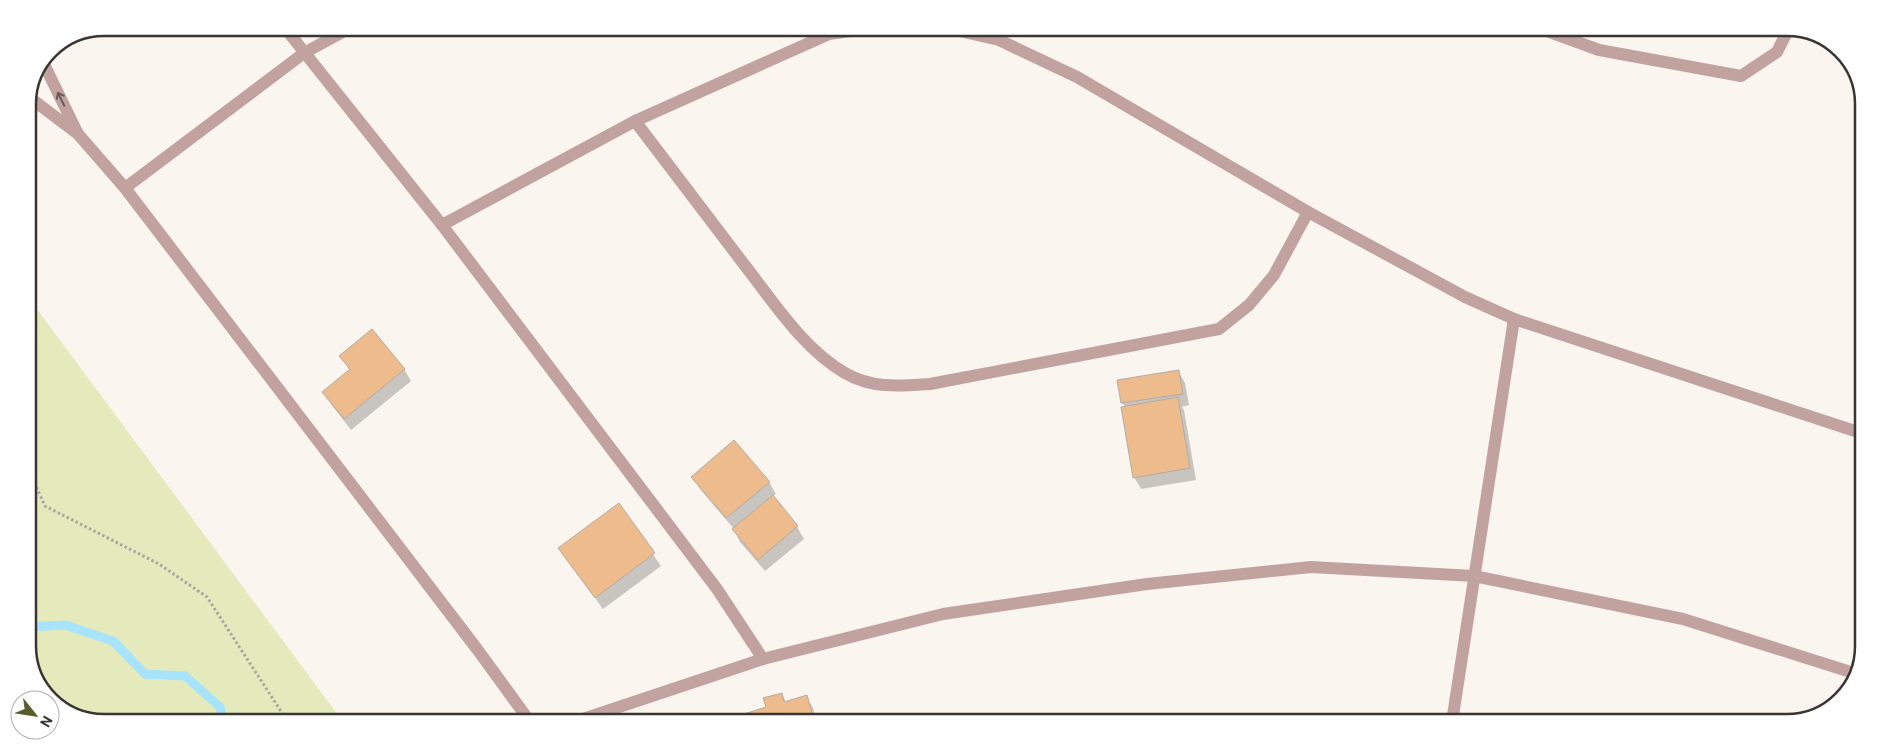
<svg xmlns="http://www.w3.org/2000/svg" width="1891" height="750" font-family="Roboto,sans-serif">
<style>
.green{fill:#e5eabd}
.shadow{fill:#0003}
.lines{fill:none;stroke-linecap:round;stroke-linejoin:round}
.stream{stroke:#a7e3fa;stroke-width:9}
.building{fill:#eebc8c;stroke:#b2aca7}
.path{stroke:#aaa5a1;stroke-width:3;stroke-dasharray:2.5 2.5;stroke-linecap:butt}
.minor{stroke:#c2a29f;stroke-width:12}
.oneway{stroke:#685b59}
.rim{fill:none;stroke:#383533;stroke-width:2.5}
</style>
<rect width="100%" height="100%" fill="#fbf5ef"/>
<polygon class="green" points="28,297 341,719 79,718 43,692 28,651"/>
<g class="shadow">
<polygon points="341,356 404,369 411,381 351,430 331,404 324,392 350,371"/>
<polygon points="1178,371 1185,383 1189,405 1182,407 1184,410 1196,480 1141,489 1134,477 1125,407 1122,403 1119,381"/>
<polygon points="693,477 769,482 776,494 772,497 797,527 804,539 765,571 740,542 734,529 700,489"/>
<polygon points="618,505 661,566 603,609 560,548"/>
<polygon points="782,694 786,702 806,696 813,708 816,720 747,720 767,708"/>
</g>
<g class="lines">
<polyline class="stream" points="28,627 65,625 113,641 145,674 185,676 220,707 223,719"/>
</g>
<g class="building">
<polygon points="372,329 405,369 344,419 322,392 350,369 339,356"/>
<polygon points="1179,370 1183,394 1121,403 1117,380"/>
<polygon points="1178,397 1190,468 1133,478 1121,407"/>
<polygon points="734,440 770,482 726,518 691,477"/>
<polygon points="773,495 798,526 758,560 732,529"/>
<polygon points="619,503 655,553 595,598 558,548"/>
<polygon points="782,693 784,702 807,695 814,720 746,720 744,714 766,707 763,698"/>
</g>
<g class="lines">
<polyline class="path" points="28,469 45,506 159,564 207,597 286,719"/>
<g class="minor">
<polyline points="285,28 442,225 717,589 763,659"/>
<polyline points="955,30 999,40 1077,77 1308,212 1465,297 1514,319 1861,433"/>
<polyline points="1547,31 1599,50 1741,76 1777,52 1787,32"/>
<polyline points="44,64 77,132"/>
<polyline points="29,97 78,134 125,188 477,649 528,719"/>
<path d="M 635,121 C 671,168 707,216 743,263 C 772,300 803,349 845,373 C 872,389 901,386 930,384 L 1219,329 L 1249,305 L 1274,275 L 1308,212"/>
<polyline points="125,188 304,53 350,28"/>
<polyline points="442,225 635,121 829,34 865,29"/>
<polyline points="580,720 763,659 943,614 1147,584 1311,567 1474,576 1683,619 1857,674"/>
<polyline points="1452,722 1514,319"/>
</g>
</g>
<defs><path id="oneway-shaft" d="M-6 0H5M1.5-3L5.5 0L1.5 3" fill="none" stroke-width="1.6" stroke-linecap="round" stroke-linejoin="round" transform="scale(1.25)"/></defs>
<use class="oneway" href="#oneway-shaft" transform="translate(61 99) rotate(-116)"/>
<path d="M0 0H1891V750H0ZM104 36H1787A68 68 0 0 1 1855 104V646A68 68 0 0 1 1787 714H104A68 68 0 0 1 36 646V104A68 68 0 0 1 104 36Z" fill="#fff" fill-rule="evenodd"/>
<path class="rim" d="M104 36H1787A68 68 0 0 1 1855 104V646A68 68 0 0 1 1787 714H104A68 68 0 0 1 36 646V104A68 68 0 0 1 104 36Z"/>
<g transform="translate(35 715) rotate(120)"><circle r="24" fill="#ffffff" stroke="#afaead"/>
<path d="M0-4L9 19L0 12L-9 19Z" fill="#585d2b"/>
<text y="-8" font-size="14" font-weight="bold" text-anchor="middle" fill="#383533">N</text>
</g>
</svg>
